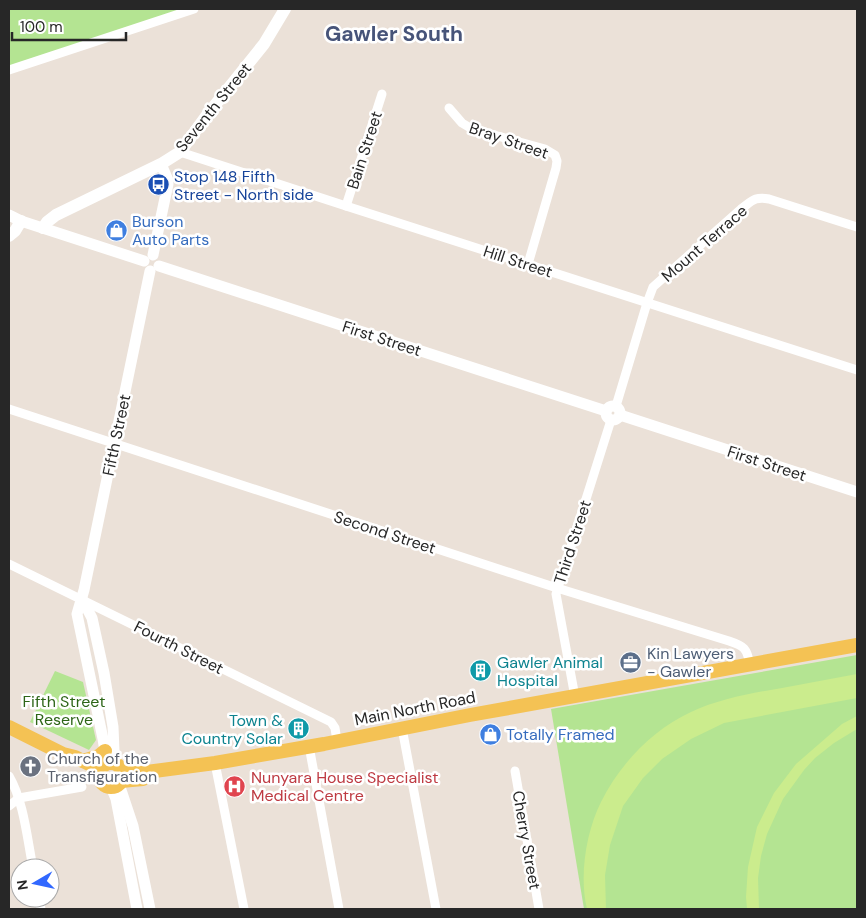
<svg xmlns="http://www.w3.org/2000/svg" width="866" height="918" font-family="'DM Sans',sans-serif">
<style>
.green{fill:#b4e492}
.pitch{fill:#cbec8d}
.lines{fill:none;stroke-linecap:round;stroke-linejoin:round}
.minor{stroke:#fff;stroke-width:9}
.tertiary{stroke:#fff;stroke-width:11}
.secondary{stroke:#fff;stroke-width:12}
.primary{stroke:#f4c254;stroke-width:14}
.labels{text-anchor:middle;stroke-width:5;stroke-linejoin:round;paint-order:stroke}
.street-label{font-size:16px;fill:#272727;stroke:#fff}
.transit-label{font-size:16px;fill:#164399;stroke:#fff;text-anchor:start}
.shop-label{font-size:16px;fill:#366cbe;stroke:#fff;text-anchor:start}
.service-label{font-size:16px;fill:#4e5e75;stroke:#fff;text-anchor:start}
.culture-label{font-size:16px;fill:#0d838f;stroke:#fff;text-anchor:start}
.park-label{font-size:16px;fill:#2d6517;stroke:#fff}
.worship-label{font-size:16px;fill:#5b616d;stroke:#fff;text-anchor:start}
.health-label{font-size:16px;fill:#be3a42;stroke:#fff;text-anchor:start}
.district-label{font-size:21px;font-weight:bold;fill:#475479;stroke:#fff}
</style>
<rect width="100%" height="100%" fill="#ebe1d8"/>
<g class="green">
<polygon points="9,9 194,9 9,70"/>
<polygon points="857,655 857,909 584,909 551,709"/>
<polygon points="55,671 83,682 96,740 89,750 30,722"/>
</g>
<g class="pitch">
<path d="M 857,674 L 857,698 L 724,723 L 691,739 L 662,759 L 643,778 L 623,806 L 610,845 L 605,875 L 606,909 L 587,909 C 579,876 586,832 601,802 C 620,764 652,730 691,712 C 719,699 752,693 782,688 C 807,683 832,679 857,674 Z"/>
<polygon points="857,716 857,729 834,743 815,758 804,770 783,799 767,834 761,856 758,878 759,909 747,909 746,897 748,867 757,827 774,793 796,764 842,724"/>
</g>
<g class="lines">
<g class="minor">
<polyline points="9,70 194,9"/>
<polyline points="449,108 462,123 472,129 545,149 555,155 557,161 556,168 528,264"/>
<polyline points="180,152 346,206 857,370"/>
<polyline points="346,206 382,94"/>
<path d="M 616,406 L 647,303 L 653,287 L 741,209 C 752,201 755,196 769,199 L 857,227"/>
<path d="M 9,409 L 557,588 L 729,641 C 744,646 747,648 750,665"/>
<polyline points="9,564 331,722 335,728 337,741"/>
<polyline points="575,697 556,594 611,420"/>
<polyline points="402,728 436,909"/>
<polyline points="309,746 339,909"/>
<polyline points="215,763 244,909"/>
<polyline points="515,771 539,909"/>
<path d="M 9,776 C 24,802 27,838 33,868"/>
<polyline points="9,806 19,798 82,787"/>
<polyline points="39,898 41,909"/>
</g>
<g class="tertiary">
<polyline points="9,215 21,221 144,261"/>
<polyline points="153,255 168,184 167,178 161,164"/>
<polyline points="159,266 606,411"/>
<circle cx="613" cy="413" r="7"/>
<polyline points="620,415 857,492"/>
<polyline points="82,599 92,618 104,673 113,727 114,751 116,764"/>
<polyline points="105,764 105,751 103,739 77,614 84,590 150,271"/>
<polyline points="119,784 133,826 150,909"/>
<polyline points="111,787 116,799 137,909"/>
</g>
<g class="secondary">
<polyline points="43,228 47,222 56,215 161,164 180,152 207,115 264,44 285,9"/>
<polyline points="9,236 15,231 21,221"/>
</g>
<g class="primary">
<polyline points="9,727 63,754 75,757 93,766 102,767"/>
<polyline points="83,761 99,756 105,751"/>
<circle cx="111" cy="775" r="12"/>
<polyline points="122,769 139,773 215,763 324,744 470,715 857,645"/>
<polyline points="121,781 143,779"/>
</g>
</g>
<defs>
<symbol id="bus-disc" viewBox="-11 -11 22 22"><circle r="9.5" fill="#1a4fb4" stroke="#fff"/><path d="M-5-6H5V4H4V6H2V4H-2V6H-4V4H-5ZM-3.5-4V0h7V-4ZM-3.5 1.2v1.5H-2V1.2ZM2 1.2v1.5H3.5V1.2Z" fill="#fff"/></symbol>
<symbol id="shop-disc" viewBox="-11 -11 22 22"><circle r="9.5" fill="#3f7fe0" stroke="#fff"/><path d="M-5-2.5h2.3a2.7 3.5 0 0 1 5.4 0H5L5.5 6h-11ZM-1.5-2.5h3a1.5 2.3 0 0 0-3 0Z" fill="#fff"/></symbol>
<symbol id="office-disc" viewBox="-11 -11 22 22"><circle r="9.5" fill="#5c6f8a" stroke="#fff"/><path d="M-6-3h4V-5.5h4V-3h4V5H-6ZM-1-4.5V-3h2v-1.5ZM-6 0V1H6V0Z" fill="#fff"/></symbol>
<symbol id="building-disc" viewBox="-11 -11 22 22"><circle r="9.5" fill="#0f9aa8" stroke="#fff"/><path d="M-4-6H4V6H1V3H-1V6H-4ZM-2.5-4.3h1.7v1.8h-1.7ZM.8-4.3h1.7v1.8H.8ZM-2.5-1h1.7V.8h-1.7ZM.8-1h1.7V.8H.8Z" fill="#fff"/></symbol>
<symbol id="church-disc" viewBox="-11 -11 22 22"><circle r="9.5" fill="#6b7280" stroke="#fff"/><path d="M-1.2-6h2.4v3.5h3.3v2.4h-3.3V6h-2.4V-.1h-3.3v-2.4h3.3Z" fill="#fff"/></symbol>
<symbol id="hospital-disc" viewBox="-11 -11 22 22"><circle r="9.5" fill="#e0444e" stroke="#fff"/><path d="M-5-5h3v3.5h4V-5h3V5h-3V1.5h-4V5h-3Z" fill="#fff"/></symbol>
</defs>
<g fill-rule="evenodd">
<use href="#bus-disc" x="146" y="172" width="25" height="25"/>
<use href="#shop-disc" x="104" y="218" width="25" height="25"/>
<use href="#office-disc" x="618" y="650" width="25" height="25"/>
<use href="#building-disc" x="468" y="658" width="25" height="25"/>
<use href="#building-disc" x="286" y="716" width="25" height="25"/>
<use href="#shop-disc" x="478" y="722" width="25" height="25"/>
<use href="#church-disc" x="18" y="754" width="25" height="25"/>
<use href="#hospital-disc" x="222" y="774" width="25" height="25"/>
</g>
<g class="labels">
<g class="street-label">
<text transform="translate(213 107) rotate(-51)" y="6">Seventh Street</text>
<text transform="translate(509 140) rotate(19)" y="6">Bray Street</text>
<text transform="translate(364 150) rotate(-72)" y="6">Bain Street</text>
<text transform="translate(704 243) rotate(-41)" y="6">Mount Terrace</text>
<text transform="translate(518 261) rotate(18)" y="6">Hill Street</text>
<text transform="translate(382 338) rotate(18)" y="6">First Street</text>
<text transform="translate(116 435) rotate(-78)" y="6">Fifth Street</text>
<text transform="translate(767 463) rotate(18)" y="6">First Street</text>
<text transform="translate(385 532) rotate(18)" y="6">Second Street</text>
<text transform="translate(572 542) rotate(-72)" y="6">Third Street</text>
<text transform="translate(179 647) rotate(27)" y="6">Fourth Street</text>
<text transform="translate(415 708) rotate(-11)" y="6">Main North Road</text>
<text transform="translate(527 840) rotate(80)" y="6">Cherry Street</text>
</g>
<g class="transit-label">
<text x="174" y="182">Stop 148 Fifth<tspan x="174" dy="18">Street - North side</tspan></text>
</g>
<g class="shop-label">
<text x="132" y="227">Burson<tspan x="132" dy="18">Auto Parts</tspan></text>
<text x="506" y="740">Totally Framed</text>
</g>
<g class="service-label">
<text x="647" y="659">Kin Lawyers<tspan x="647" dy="18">- Gawler</tspan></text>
</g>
<g class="culture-label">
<text x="497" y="668">Gawler Animal<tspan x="497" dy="18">Hospital</tspan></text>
<text x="283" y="726" text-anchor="end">Town &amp;<tspan x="283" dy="18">Country Solar</tspan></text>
</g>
<g class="park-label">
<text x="64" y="707">Fifth Street<tspan x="64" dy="18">Reserve</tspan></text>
</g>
<g class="worship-label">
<text x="47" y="764">Church of the<tspan x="47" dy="18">Transfiguration</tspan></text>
</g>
<g class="health-label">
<text x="251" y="783">Nunyara House Specialist<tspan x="251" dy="18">Medical Centre</tspan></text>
</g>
<g class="district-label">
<text x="394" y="41">Gawler South</text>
</g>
</g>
<rect width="866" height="918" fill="none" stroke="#272727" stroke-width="20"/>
<g transform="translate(35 883) rotate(261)"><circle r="24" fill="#ffffff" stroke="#a9a9a9"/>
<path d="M0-4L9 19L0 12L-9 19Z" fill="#3168ff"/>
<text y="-8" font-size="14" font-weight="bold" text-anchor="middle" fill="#272727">N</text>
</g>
<path d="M12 32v8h114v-8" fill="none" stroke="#272727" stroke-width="2.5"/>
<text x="20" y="32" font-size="15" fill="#272727" stroke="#ffffff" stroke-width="4" paint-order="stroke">100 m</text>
</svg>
